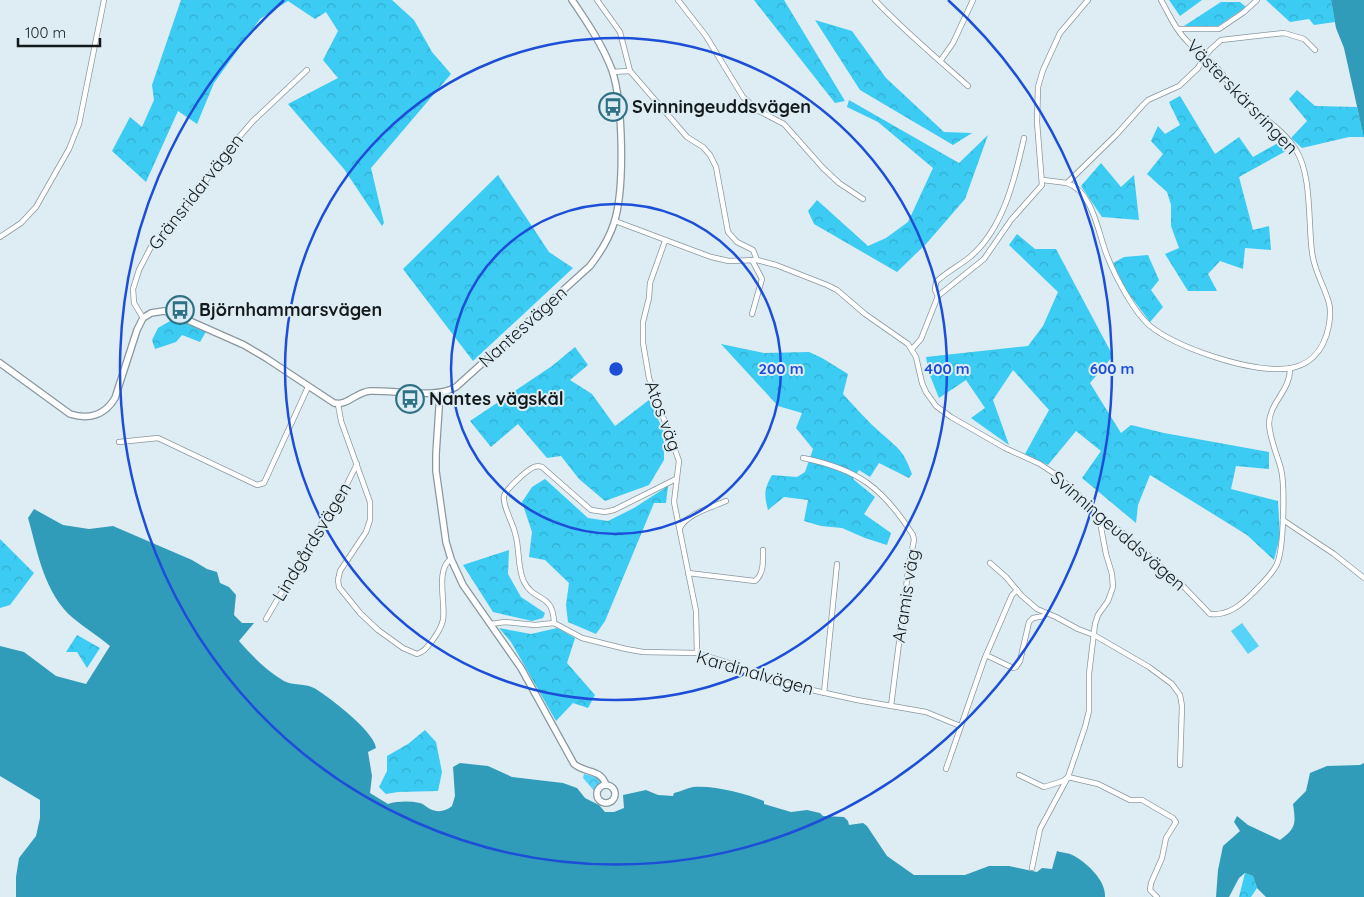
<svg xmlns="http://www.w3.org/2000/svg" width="1364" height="897" font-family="Quicksand,sans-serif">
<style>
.grass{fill:#55d3f9}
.forest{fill:url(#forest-crowns)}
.park{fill:url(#park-crowns)}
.water{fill:#319cba}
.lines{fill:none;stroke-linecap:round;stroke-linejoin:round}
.minor-casing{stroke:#89989e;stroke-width:6}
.tertiary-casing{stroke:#89989e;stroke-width:8}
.minor{stroke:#fff;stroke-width:4.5}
.tertiary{stroke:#fff;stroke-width:5.5}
.ring{fill:none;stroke:#1d4ed8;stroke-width:2.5}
.labels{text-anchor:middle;stroke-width:4;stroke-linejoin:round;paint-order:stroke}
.street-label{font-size:18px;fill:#141a1c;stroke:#ddedf3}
.poi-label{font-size:18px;font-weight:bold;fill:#141a1c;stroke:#ddedf3;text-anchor:start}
.centre{fill:#1d4ed8;stroke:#ddedf3;stroke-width:2.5}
.ring-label{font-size:15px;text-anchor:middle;font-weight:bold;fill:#1d4ed8;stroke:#ddedf3;stroke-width:4;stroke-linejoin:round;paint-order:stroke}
</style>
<defs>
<pattern id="forest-crowns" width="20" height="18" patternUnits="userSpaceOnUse" patternTransform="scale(1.25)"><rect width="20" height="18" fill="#3bcbf3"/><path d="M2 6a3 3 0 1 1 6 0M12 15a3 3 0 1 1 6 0" fill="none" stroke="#33aed0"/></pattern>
<pattern id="park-crowns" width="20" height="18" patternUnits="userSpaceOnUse" patternTransform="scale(1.25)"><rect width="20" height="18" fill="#55d3f9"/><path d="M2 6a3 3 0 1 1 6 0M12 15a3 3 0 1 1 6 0" fill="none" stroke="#49b5d5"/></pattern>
</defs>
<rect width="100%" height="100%" fill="#ddedf3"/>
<polygon class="grass" points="1242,623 1259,646 1248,654 1231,631"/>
<g class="forest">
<polygon points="181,0 392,0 414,20 432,52 451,74 371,168 384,223 382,226 344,169 288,104 338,78 323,60 338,31 326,12 315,19 288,1 260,19 214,83 197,124 178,111 146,182 112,151 130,117 142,127 154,100 152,85"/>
<polygon points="754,0 784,0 845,101 835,103"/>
<polygon points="1169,0 1202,0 1180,16"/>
<polygon points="1266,0 1331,0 1335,22 1314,25 1309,19 1290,22"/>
<polygon points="1221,2 1240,2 1246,7 1218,26 1184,26"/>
<polygon points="815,20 852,31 886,78 944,132 972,133 953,145 860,90"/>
<polygon points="1297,90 1315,106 1357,107 1364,137 1349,137 1302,148 1291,138 1307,121 1289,99"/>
<polygon points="1180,96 1215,154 1239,137 1253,157 1278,143 1286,151 1239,177 1253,230 1269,226 1271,250 1245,248 1243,269 1220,261 1208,274 1217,291 1188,291 1165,254 1179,248 1171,226 1171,205 1167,192 1147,174 1163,154 1151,141 1158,126 1165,134 1180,125 1169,102"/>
<polygon points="849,100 959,163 988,135 965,199 926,244 897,272 814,224 808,211 817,200 868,246 886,238 908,222 933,168 878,122 847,107"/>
<polygon points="1101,163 1121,187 1134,175 1139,220 1102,217 1081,186"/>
<polygon points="498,175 549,252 573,268 473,361 403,269"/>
<polygon points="1017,234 1035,249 1056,249 1113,356 1090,383 1121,433 1131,425 1164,433 1269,452 1269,469 1236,466 1231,489 1278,501 1280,536 1274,560 1247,535 1150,475 1138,505 1136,523 1082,478 1101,451 1076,431 1048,465 1025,454 1049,410 1013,370 993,400 1009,445 971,418 985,408 966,380 939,398 929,373 926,357 1028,346 1043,326 1058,292 1009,245"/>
<polygon points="1148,255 1159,280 1151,290 1163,307 1150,322 1123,286 1113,263 1124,257"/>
<polygon points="170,321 182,322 207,330 200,342 182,335 176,342 155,349 152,340 158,328"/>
<path d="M 721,344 L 764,353 L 809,352 L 822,358 L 848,374 L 843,394 C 856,408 868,422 882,434 C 900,450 903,450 912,474 L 909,478 L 879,463 L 870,477 L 859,470 L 853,479 L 875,497 L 864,514 L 891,533 L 887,545 L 865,538 L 842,528 L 821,526 L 804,521 L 808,500 L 784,497 L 768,510 C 764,495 764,489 772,475 L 797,477 L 805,472 L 813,449 L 796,428 L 802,413 L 778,406 Z"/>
<polygon points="575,347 588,365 570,380 592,394 615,426 649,400 664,432 664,460 649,485 605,501 579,479 561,456 547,458 518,424 491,447 470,421 552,366"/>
<polygon points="545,479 588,518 608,521 634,508 668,486 666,503 654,503 605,621 596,634 568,622 566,605 569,583 545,560 529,557 532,532 522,502 532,487"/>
<polygon points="0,539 34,573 10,605 0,608"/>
<polygon points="509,550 508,574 521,597 545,613 543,618 532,621 493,612 463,565"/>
<polygon points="499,628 531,634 557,628 575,638 567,663 595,695 588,708 573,703 556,721 511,642"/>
<polygon points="77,635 100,648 87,668 77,652 66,652"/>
<polygon points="425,730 436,742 442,772 438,791 398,792 386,794 379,787 387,771 387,756 408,744"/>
<polygon points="1245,873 1253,876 1257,888 1251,897 1239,897"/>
</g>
<polygon class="park" points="584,774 596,777 597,775 602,783 596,793 583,778"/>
<g class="water">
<polygon points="1331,0 1364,0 1364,138 1344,48 1336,28"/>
<path d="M 34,509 L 63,525 L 89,529 L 113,526 L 192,560 L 207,569 L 217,572 L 220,583 L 229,587 L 236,595 L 234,615 L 242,623 L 254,623 L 239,641 C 252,656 266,670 284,681 C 293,686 305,683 314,688 C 328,696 375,732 376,748 L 368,752 L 372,776 L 370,793 L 388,804 C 398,801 409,801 420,803 C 424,804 426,807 430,809 C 438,813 446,811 452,806 L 455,796 L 453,767 L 460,763 L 488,766 L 512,777 L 563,783 L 577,788 L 585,798 L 599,805 L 605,812 L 614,812 L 624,808 L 623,795 L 646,790 L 658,795 L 673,796 L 674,793 C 680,792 687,788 693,787 C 713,785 745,793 764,801 L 764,804 L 791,812 L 807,810 L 820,813 L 823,816 L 844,817 L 848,821 L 849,825 L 863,823 L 867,826 L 887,856 L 914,875 L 965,875 L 989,866 L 1009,866 L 1037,872 L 1042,868 L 1052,869 L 1057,851 C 1063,853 1071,853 1076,857 C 1089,865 1106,881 1105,897 L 16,897 L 16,877 L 19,858 L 36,836 L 40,818 L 40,800 L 0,776 L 0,646 L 24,652 L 56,676 L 86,684 L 110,646 C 98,636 85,628 73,618 C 44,593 38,553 28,518 Z"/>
<path d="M 1364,763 L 1364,897 L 1266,897 L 1257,888 L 1253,876 L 1245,873 L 1239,878 L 1229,897 L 1216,897 L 1218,870 L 1223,846 L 1240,831 L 1234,822 L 1237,816 L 1248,825 L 1280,840 C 1296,828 1296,824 1293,804 L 1306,791 L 1310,773 L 1327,766 L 1360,765 Z"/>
</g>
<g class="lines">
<defs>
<g id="minor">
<polyline points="597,0 620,32 630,71 687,137 703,147 710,155 716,167 728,232 737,242 753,250 757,260"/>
<polyline points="678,0 706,36 743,97 759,111 784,124 823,168 839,183 863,199"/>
<path d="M 875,0 C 904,31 937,58 968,86"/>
<polyline points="1178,29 1219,29 1244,12 1257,0"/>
<polyline points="941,60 953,43 973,0"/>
<polyline points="612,72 630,71"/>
<polyline points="1043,180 1067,183 1116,135 1143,105 1148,100 1179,86 1198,68 1204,57 1211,49 1221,40 1284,33 1304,39 1315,50"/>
<path d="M 1067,183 C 1094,192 1098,235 1108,258 C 1116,278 1134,312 1150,326 C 1178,348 1244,370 1280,369 C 1308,369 1324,352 1329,325 C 1330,318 1331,310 1329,303 C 1324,285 1314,271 1312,252 C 1308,223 1312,175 1296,150 C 1284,130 1260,116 1243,100 C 1234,92 1228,80 1219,70 C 1210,60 1197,52 1188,42 C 1176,31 1169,14 1161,0"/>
<path d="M 615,221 L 711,257 L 729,261 L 757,260 L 776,265 L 827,285 L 837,290 L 865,314 L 908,344 L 916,357 L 922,383 L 926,392 L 936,406 L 951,417 L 1005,448 L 1040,464 L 1055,474 L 1077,493 L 1095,514 L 1123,533 L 1184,587 L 1210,614 C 1228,616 1241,605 1253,593 C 1261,584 1272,575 1277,564 C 1284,548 1285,485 1281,469 C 1277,454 1270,440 1269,424 C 1269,403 1291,390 1290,368"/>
<polyline points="0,237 21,223 36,207 69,149 79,124 104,0"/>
<polyline points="665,241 650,283 649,298 643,322 643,343 649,378 679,461 674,502 696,611 697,653"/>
<path d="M 938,296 L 935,290 L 936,282 C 946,272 959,266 970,257 C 1003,229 1015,179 1024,138"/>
<polyline points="752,314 762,279 752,260"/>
<polyline points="143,318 134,303 133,289 139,270 153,243 177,216 210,175 226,152 253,121 307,70"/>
<polyline points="912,349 921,339 938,296 984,259 1011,220 1042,185 1037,122 1038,87 1043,70 1060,33 1088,0"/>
<path d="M 338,404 L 341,421 L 370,502 L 370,520 L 366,532 L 340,571 L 338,580 L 339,587 L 360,613 L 378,630 L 403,648 L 417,654 C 425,651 426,648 432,641 C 437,634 441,629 443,620 C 446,604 435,569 451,559"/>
<polyline points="119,442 158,438 257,485 264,483 308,387"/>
<path d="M 803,458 C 858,469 883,488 913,535 L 914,540 L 909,564 L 891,706"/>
<polyline points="1283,520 1334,554 1364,578"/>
<path d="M 680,528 C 686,514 713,507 726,501"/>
<polyline points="990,563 1006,577 1021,595 1037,609 1056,617 1078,629 1094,635 1149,667 1172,684 1180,695 1182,706 1180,765"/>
<path d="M 688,573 L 755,581 C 764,574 763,561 763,550"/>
<polyline points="266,619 322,523 343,492 357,464"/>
<path d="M 554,623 C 553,592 535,603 524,582 C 517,568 520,548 515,533 C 513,523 502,505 504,496 C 506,489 527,470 534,467 C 537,466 539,466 542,467 L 591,510 L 605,512 L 614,510 L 676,479"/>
<polyline points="491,624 505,622 535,625 554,623 582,638 626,649 643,652 697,653 729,663 771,681 857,700 926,712 960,726"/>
<polyline points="986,655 1013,668 1016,667 1020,661 1029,622 1033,618 1044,616 1046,613"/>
<polyline points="824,693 837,564"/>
<polyline points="946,769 984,660 1012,595 1017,590"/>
<polyline points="1019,775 1044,787 1063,781 1068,777 1098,784 1130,800 1142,800 1173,818 1176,822 1166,838 1162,858 1151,883 1150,890 1157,897"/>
<polyline points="1032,868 1040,829 1068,777 1085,727 1089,711 1089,674 1095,624 1098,615 1108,601 1113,587 1112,574 1106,554 1099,517"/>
</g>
<g id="tertiary">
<path d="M 0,363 L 70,414 C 89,420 105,415 115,398 L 137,330 L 143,318 L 151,313 L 164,311 L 174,314 L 244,345 L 266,358 L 334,403 C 348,406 356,392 370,391 C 394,390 436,399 456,387 L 590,266 C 600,253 609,239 614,223 C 625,189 623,103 612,70 C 602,44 587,22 572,0"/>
<path d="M 440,393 L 436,454 L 436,471 L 446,542 L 451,559 L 463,585 L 521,668 L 574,764 C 586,774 600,768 606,785"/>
<circle cx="606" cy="794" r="9"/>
</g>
</defs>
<use href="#minor" class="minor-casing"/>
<use href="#tertiary" class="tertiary-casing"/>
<use href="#minor" class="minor"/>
<use href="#tertiary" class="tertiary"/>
</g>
<g class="ring">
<circle cx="616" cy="369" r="165"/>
<circle cx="616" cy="369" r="331"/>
<path d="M948 0A496 496 0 1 1 284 0"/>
</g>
<defs>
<symbol id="bus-ring" viewBox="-11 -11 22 22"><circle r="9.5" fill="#ddedf3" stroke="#317185" stroke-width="1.5"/><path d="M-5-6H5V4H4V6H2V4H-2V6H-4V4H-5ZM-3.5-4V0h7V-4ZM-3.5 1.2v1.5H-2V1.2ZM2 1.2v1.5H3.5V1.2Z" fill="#317185"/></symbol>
</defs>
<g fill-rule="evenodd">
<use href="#bus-ring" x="597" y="91" width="32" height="32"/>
<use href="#bus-ring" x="164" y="294" width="32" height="32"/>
<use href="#bus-ring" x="394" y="383" width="32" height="32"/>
</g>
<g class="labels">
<g class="street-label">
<text transform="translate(1242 97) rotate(46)" y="6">Västerskärsringen</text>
<text transform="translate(196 192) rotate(-52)" y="6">Gränsridarvägen</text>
<text transform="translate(523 327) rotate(-42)" y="6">Nantesvägen</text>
<text transform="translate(663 416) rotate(70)" y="6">Atos väg</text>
<text transform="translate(1118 531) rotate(41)" y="6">Svinningeuddsvägen</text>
<text transform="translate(312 542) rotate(-59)" y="6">Lindgårdsvägen</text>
<text transform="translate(906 596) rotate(-81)" y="6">Aramis väg</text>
<text transform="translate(755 673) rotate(16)" y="6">Kardinalvägen</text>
</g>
<g class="poi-label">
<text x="632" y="113">Svinningeuddsvägen</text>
<text x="199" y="316">Björnhammarsvägen</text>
<text x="429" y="405">Nantes vägskäl</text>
</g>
</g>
<circle cx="616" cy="369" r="8" class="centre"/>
<g class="ring-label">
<text x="781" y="374">200 m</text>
<text x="947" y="374">400 m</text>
<text x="1112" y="374">600 m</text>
</g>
<path d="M18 38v8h82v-8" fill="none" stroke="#141a1c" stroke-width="2.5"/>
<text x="25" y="38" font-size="15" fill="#141a1c" stroke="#ddedf3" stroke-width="4" paint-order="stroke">100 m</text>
</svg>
